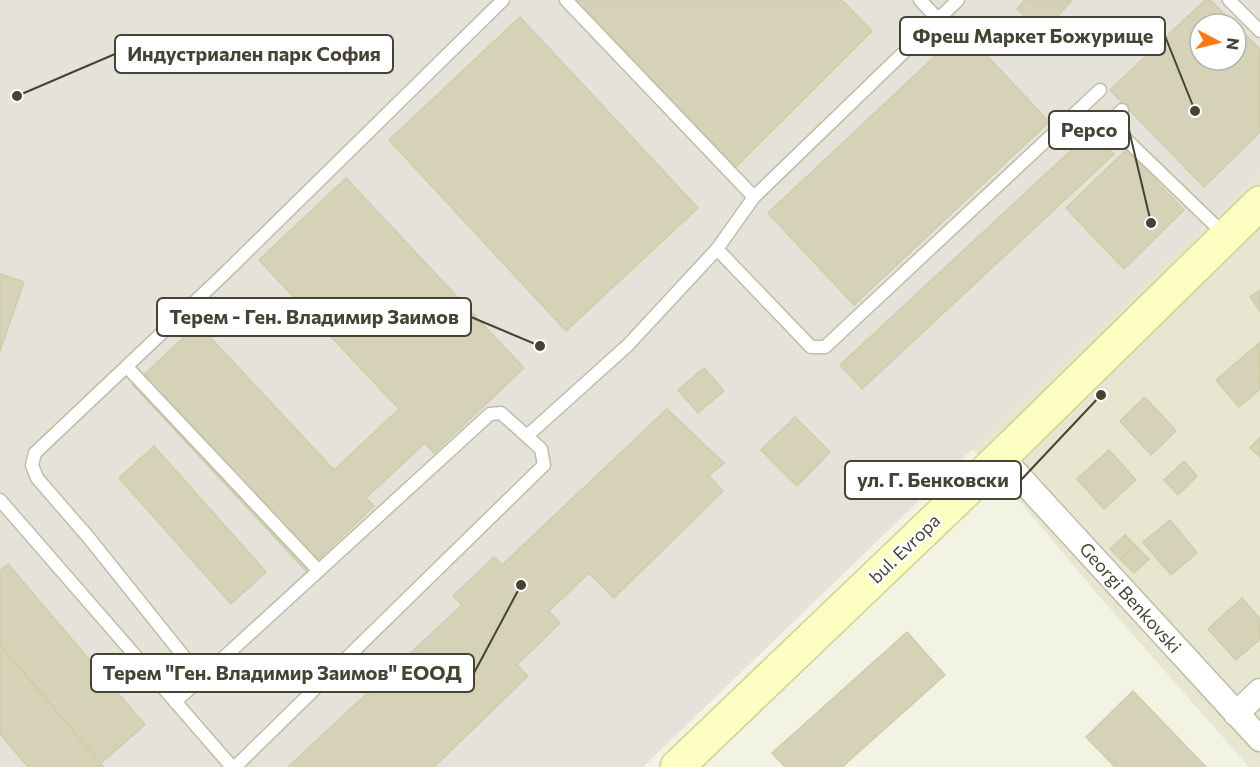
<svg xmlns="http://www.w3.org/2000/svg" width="1260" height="767" font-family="Commissioner,sans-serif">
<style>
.residential{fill:#e7e7d1}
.industrial{fill:#e5e3d9;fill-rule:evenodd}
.building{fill:#d5d2b8;stroke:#d0cdab;stroke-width:1.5}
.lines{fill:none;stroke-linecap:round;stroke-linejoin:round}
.lane-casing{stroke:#bfbda5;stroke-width:15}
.street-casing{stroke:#bfbda5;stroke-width:27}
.secondary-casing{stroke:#d0d28e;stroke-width:36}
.lane{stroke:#fff;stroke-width:12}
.street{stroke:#fff;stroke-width:24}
.secondary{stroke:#fcffc1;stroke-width:33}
.labels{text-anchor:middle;stroke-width:5;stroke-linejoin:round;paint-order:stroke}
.street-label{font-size:18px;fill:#454333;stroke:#fff}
.leader{fill:none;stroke:#454333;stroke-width:2}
.callout-dot{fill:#454333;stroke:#fff;stroke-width:2}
.callout{fill:#fff;stroke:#454333;stroke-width:2}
.callout-label{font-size:20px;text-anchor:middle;font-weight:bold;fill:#454333}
</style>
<rect width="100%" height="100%" fill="#f3f3e3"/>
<polygon class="residential" points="1260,148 1260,767 1249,767 1099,596 1003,481 957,433"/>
<path class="industrial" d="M 0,0 L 1260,0 L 1260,172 L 643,767 L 0,767 ZM 1200,24 L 1236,24 L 1236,60 L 1200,60 Z"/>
<g class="building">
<polygon points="571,0 842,0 872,31 736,167"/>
<polygon points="1025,0 1072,0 1044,32 1017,9"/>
<polygon points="1205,0 1210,0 1235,24 1200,24 1200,60 1236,60 1236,25 1260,49 1260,132 1204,187 1110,90"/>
<polygon points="520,17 698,208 566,331 389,140"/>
<polygon points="963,30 1049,122 854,305 768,213"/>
<polygon points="1092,131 1114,154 862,389 840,365"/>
<polygon points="1126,150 1184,210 1124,269 1066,208"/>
<polygon points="346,178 524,368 434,453 425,443 366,498 374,506 306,571 133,385 198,324 334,470 399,409 259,260"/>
<polygon points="0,274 24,282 0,351"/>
<polygon points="1260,290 1260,311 1250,297"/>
<polygon points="1259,343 1260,389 1239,407 1216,380"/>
<polygon points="704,368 724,391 698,413 678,390"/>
<polygon points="1145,397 1176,431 1151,455 1120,421"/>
<polygon points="667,409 724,463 709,476 723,491 614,598 589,573 549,611 560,623 517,665 528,676 434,767 288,767 462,605 453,596 494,557 502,565"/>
<polygon points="795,417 830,452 797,486 761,450"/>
<polygon points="1260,437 1260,457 1250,448"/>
<polygon points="154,446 266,572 231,604 119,478"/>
<polygon points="1109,450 1136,480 1104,509 1077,479"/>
<polygon points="1184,461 1197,476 1178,495 1164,480"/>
<polygon points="1170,520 1197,553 1171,575 1143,542"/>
<polygon points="1125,535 1135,545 1121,560 1110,549"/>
<polygon points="1135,545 1149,559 1134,573 1121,560"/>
<polygon points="8,564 145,725 101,763 0,644 0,571"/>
<polygon points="1242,598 1260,619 1260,639 1236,660 1208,629"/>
<polygon points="907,632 945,675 842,767 785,767 772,753"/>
<polygon points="0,646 104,767 28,767 0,734"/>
<polygon points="1133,691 1206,767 1115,767 1086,737"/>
</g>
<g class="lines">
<defs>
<g id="lane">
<polyline points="566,0 754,197"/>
<polyline points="920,0 938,19"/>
<polyline points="1229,0 1260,31"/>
<polyline points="1122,110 1109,123 1225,235"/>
<polyline points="717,249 811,347 825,347 1100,90"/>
<polyline points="127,367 318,570"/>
<polyline points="528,435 628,345 717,249 754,197 958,0"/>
<polyline points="0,500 232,767"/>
<polyline points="201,678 89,538 37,478 32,465 35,453 221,277 503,0"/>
<polyline points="175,702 490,414 501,413 541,449 544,465 235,767"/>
</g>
<g id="street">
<polyline points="1001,457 1260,739"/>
<polyline points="1236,714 1260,691"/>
</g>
<polyline id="secondary" points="677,767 1001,457 1260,203"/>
</defs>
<use href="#lane" class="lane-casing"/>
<use href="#street" class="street-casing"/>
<use href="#secondary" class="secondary-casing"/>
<use href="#lane" class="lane"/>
<use href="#street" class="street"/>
<use href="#secondary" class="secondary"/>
</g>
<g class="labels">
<g class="street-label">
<text transform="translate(905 549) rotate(-44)" y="6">bul. Evropa</text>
<text transform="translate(1130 598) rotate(48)" y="6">Georgi Benkovski</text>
</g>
</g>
<path class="leader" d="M1195 111L1165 36M17 96L115 54M1151 223L1129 130M540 346L471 317M1101 395L1021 480M521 585L474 673"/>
<g class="callout-dot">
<circle cx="1195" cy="111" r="6"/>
<circle cx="17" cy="96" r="6"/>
<circle cx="1151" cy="223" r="6"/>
<circle cx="540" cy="346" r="6"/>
<circle cx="1101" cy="395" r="6"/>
<circle cx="521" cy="585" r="6"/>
</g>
<g class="callout">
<rect x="900" y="17" width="265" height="38" rx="6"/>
<rect x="115" y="35" width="278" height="38" rx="6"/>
<rect x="1049" y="111" width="80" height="38" rx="6"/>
<rect x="157" y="298" width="314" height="38" rx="6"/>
<rect x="845" y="461" width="176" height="38" rx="6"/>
<rect x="91" y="654" width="383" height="38" rx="6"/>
</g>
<g class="callout-label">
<text x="1033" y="43">Фреш Маркет Божурище</text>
<text x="254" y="61">Индустриален парк София</text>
<text x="1089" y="137">Pepco</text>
<text x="314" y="324">Терем - Ген. Владимир Заимов</text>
<text x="933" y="487">ул. Г. Бенковски</text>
<text x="282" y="680">Терем "Ген. Владимир Заимов" ЕООД</text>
</g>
<g transform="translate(1218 42) rotate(97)"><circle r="28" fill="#ffffff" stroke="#b5b4ad" stroke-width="1.5"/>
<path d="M0-4.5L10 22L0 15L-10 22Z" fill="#ff790e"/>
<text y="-9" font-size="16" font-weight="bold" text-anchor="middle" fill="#454333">N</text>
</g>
</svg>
